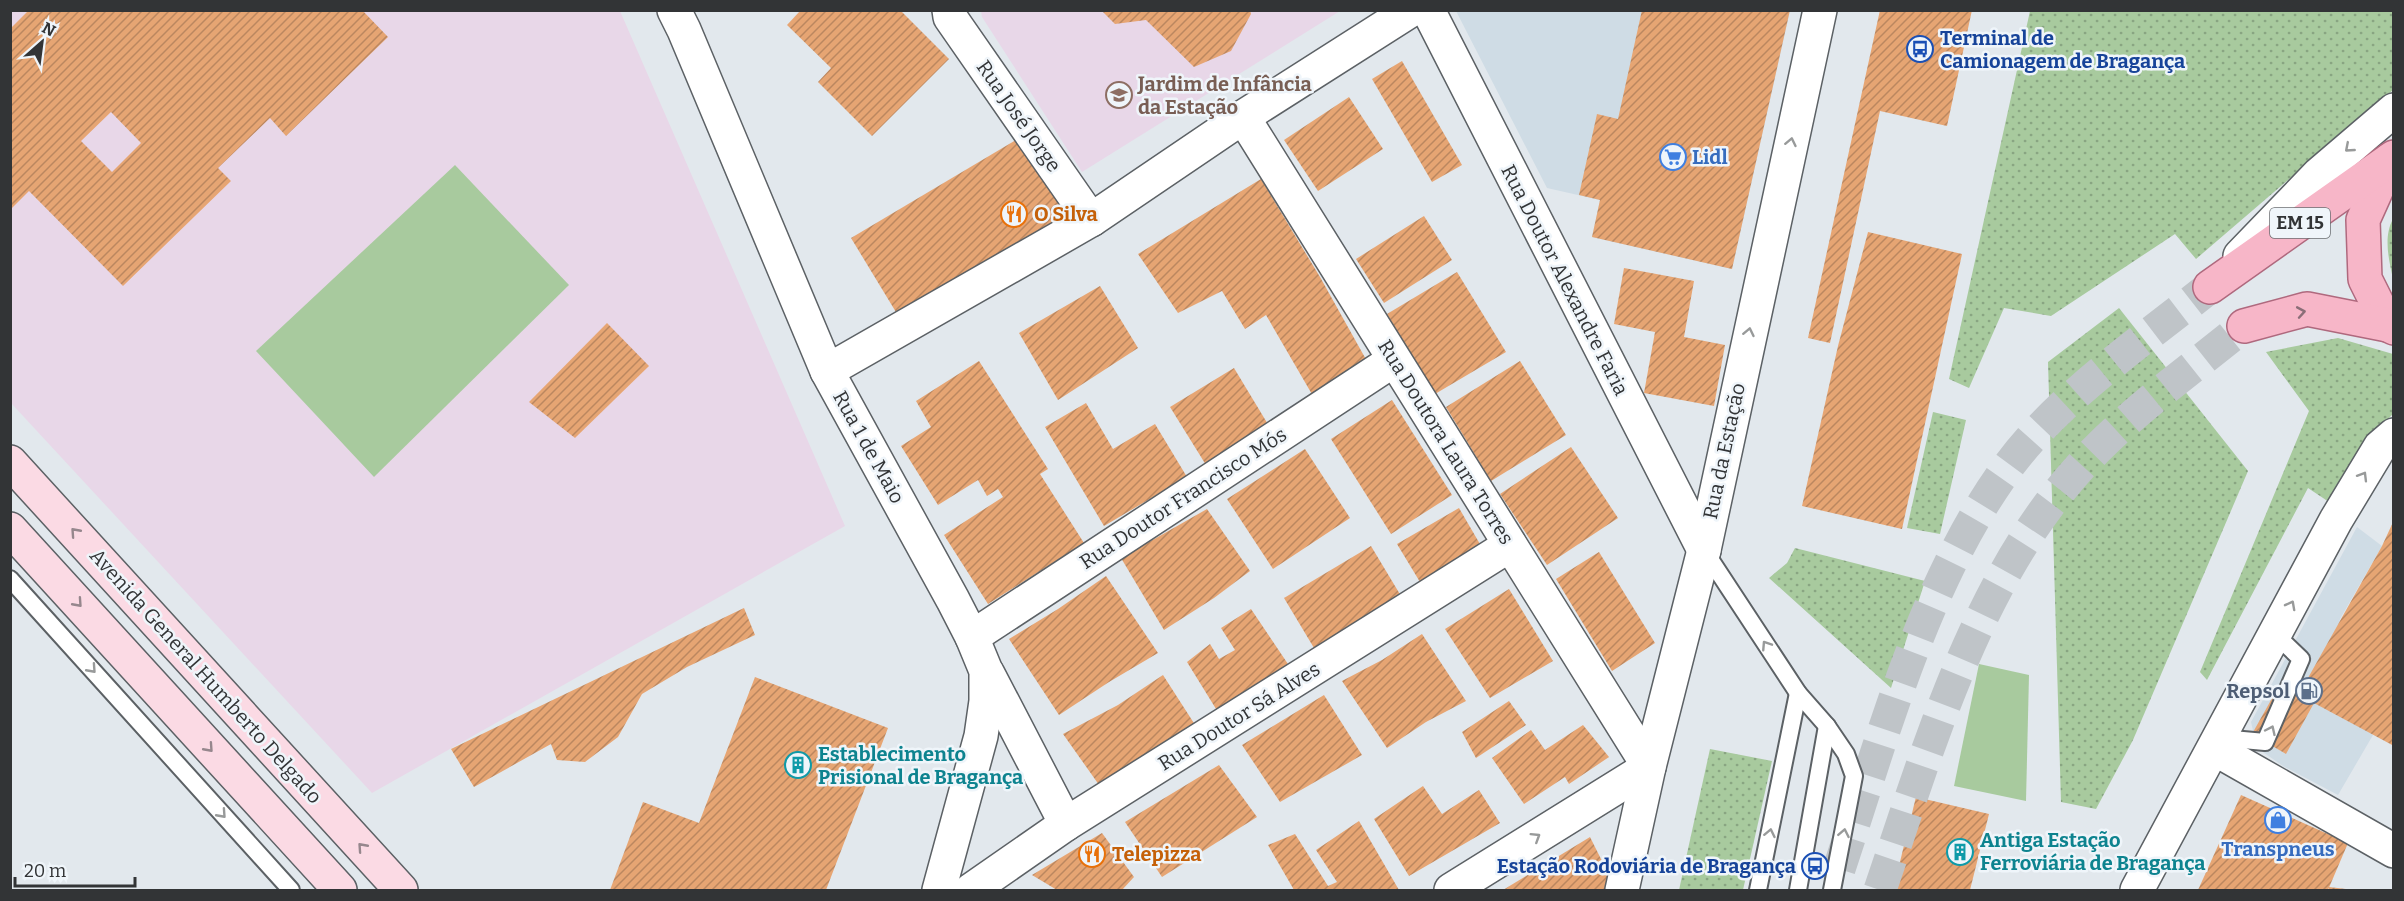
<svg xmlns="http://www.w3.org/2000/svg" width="2404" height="901" font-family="Bitter,serif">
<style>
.built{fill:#cfdce5}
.education{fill:#e8d7e8}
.grass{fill:url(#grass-dots)}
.park{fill:#a8ca9e}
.building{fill:url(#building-hatch);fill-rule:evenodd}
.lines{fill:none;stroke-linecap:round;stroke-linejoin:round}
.primary-tunnel{stroke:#bfc4c8;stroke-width:33;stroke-dasharray:33 16;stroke-linecap:butt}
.lane-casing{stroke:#5c6165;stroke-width:20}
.street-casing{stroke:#5c6165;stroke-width:36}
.secondary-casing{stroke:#5c6165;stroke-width:36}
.primary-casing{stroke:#af697e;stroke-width:36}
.lane{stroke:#fff;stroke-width:16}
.street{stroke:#fff;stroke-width:33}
.secondary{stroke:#fbdae4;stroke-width:33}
.primary{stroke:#f7b6c8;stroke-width:33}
.oneway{stroke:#989a9a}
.oneway2{stroke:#8b6e78}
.oneway3{stroke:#96878d}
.labels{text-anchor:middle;stroke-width:5;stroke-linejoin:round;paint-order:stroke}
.shield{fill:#eff5fa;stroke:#6b6e71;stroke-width:1.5}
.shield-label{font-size:18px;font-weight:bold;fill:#323436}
.transit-label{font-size:20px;font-weight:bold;fill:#164399;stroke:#eff5fa;text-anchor:start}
.education-label{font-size:20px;font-weight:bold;fill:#785e54;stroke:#eff5fa;text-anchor:start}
.street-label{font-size:20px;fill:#323436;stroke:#eff5fa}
.shop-label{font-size:20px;font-weight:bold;fill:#366cbe;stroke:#eff5fa;text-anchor:start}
.food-label{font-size:20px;font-weight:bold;fill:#c56008;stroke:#eff5fa;text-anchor:start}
.service-label{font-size:20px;font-weight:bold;fill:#4e5e75;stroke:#eff5fa;text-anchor:end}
.culture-label{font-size:20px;font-weight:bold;fill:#0d838f;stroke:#eff5fa;text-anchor:start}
</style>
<defs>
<pattern id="grass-dots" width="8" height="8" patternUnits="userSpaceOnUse" patternTransform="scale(1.5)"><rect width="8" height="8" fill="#a8ca9e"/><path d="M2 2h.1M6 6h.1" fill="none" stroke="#89a582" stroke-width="1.8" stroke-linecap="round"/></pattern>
<pattern id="building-hatch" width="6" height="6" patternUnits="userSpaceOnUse" patternTransform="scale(1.5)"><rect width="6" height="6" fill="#e6a573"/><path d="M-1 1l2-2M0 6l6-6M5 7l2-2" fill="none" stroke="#bb875f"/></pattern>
</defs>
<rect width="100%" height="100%" fill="#e2e8ed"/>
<g class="built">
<polygon points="1456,11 1790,11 1732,269 1592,237 1600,200 1547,188"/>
<polygon points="2357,527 2382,546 2340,619 2324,699 2373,735 2338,795 2283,766 2257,748 2251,722"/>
</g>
<g class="education">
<polygon points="11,11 620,11 845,526 372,793 11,403"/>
<polygon points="981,11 1340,11 1082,172 982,17"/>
</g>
<g class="grass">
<polygon points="2030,11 2393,11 2393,90 2196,259 2175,234 2051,316 2004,308 1969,388 1949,379"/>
<path d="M 2393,219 L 2393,279 C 2389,260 2383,237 2393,219 Z"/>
<polygon points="2119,308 2248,471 2133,740 2096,809 2061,802 2048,362"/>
<polygon points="2338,338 2393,354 2393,414 2363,443 2332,504 2308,488 2207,680 2200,672 2309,411 2266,352"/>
<polygon points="1933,412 1966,420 1940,534 1907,528"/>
<polygon points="1795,548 1925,581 1891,688 1769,578 1787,563"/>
<polygon points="1710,749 1772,761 1743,890 1679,890"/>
</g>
<g class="park">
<polygon points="455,165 569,285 374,477 256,351"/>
<polygon points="1979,664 2029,675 2026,801 1954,786"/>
</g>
<g class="building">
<path d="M 29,10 L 362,10 L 388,37 L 286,136 L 270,118 L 218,168 L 231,181 L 123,286 L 29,191 L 10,210 L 10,29 ZM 111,112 L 141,143 L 112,172 L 81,141 Z"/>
<polygon points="801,10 900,10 949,59 872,136 818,82 831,68 787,25"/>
<polygon points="1101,10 1250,10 1251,14 1231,51 1194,67 1146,20 1115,24"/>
<polygon points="1642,10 1790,10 1732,269 1592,237 1600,200 1579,195 1597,114 1618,119"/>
<polygon points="1880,10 1972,10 1947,126 1880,111 1830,343 1808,338"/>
<polygon points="1402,61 1462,165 1432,182 1372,79"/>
<polygon points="1349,97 1383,149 1318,191 1284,140"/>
<polygon points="1021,137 1071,220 902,322 851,238"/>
<polygon points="1261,179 1320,277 1368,363 1313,396 1266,315 1245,329 1222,291 1178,313 1138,254"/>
<polygon points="1424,216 1452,260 1384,303 1356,259"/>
<polygon points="1868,232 1962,254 1902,529 1802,506 1838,346"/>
<polygon points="1624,268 1694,281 1684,337 1725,345 1714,406 1644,393 1655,332 1614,324"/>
<polygon points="1457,272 1506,352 1435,394 1387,314"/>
<polygon points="1100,286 1138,348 1058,400 1019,333"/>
<polygon points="607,323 649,366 575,438 529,402"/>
<polygon points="979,361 1048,469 1040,474 1084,543 988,604 944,535 1003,497 998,489 987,496 978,480 938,505 901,446 931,427 916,401"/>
<polygon points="1520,361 1566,435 1491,481 1446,407"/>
<polygon points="1234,368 1269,426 1206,465 1170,407"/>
<polygon points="1392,400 1452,495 1391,534 1331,439"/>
<polygon points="1086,403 1113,449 1155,424 1187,477 1104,526 1045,427"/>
<polygon points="1571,447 1618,518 1547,565 1500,494"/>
<polygon points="1305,449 1350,518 1273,569 1227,499"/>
<polygon points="1459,508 1484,551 1423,587 1397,544"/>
<polygon points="1207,509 1250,571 1214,598 1164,630 1121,558"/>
<polygon points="2394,520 2394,746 2314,703 2286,754 2252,734 2280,684 2299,694 2382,546"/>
<polygon points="1371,546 1404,601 1317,653 1284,598"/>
<polygon points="1599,552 1655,643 1612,671 1556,579"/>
<polygon points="1106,576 1158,653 1109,682 1059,715 1009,639 1058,609"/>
<polygon points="1509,589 1553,661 1490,698 1445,629"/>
<polygon points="744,608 755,635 687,667 642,694 618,737 585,762 557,760 551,744 474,787 451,749"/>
<polygon points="1251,609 1292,670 1221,717 1187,662 1210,644 1219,659 1235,650 1221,628"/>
<polygon points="1422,634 1466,701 1426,722 1387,748 1342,681 1382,660"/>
<polygon points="1163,675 1199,731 1104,792 1063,734 1118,705"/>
<polygon points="755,677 888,728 826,890 610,890 643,802 699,823"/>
<polygon points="1324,695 1362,755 1280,802 1242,745"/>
<polygon points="1509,701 1526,725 1476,758 1462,732"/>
<polygon points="1583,725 1609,757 1569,784 1565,777 1524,804 1492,758 1531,730 1545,750"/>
<polygon points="1219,765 1257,817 1162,877 1125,822"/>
<polygon points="1423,786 1442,814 1479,790 1500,823 1409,876 1374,819"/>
<polygon points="2241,795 2348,843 2328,890 2198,890"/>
<polygon points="1916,797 1989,814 1970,890 1893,890"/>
<polygon points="1359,821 1399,890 1294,890 1268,845 1295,834 1328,886 1337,882 1316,850"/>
<polygon points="1102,833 1134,877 1122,890 1057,890 1032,875"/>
<polygon points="1590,837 1616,889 1613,890 1503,890"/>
<polygon points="2329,887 2346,889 2346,890 2329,890"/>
</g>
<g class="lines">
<g class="primary-tunnel">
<path d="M 1839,869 C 1883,736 1925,578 2010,464 C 2061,396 2143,340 2210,287"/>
<path d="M 1880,890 C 1932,738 1980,566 2097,449 C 2142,404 2195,366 2244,326"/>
</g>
<defs>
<g id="lane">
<polyline points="1704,550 1798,693 1827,726 1846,754 1854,776 1832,890"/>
<polyline points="10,579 291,890"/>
<polyline points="2221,738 2265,742 2301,659 2275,634"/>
<polyline points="1758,890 1798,693"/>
<polyline points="1798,890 1827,726"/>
</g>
<g id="street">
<polyline points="674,10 684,30 827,371 953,600 972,637 986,671 986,701 981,736 939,890"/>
<polyline points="949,10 950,17 1091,220"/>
<polyline points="1428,10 1704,550"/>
<polyline points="1243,117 1649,767 1451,890"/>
<polyline points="2240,256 2319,174 2394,110"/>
<polyline points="827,371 1091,220 1243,117 1411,10"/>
<polyline points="972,637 1394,360"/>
<polyline points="988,674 1066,824"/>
<polyline points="2215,749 2394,851"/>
<polyline points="971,890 1066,824 1510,545"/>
<polyline points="1622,890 1649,767 1704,550 1820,10"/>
<polyline points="2137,890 2336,520 2380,447 2394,435"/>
</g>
<g id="secondary">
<polyline points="10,462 401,890"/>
<polyline points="10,529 340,890"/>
</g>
<g id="primary">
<polyline points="2390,160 2363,220 2365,279 2388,325 2394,328"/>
<polyline points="2210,287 2394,157"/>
<polyline points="2244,326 2307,309 2388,325"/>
</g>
</defs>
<use href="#lane" class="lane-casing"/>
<use href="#street" class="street-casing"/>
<use href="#secondary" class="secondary-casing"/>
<use href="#primary" class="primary-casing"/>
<use href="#lane" class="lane"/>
<use href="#street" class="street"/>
<use href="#secondary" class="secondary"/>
<use href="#primary" class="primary"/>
</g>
<defs><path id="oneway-chevron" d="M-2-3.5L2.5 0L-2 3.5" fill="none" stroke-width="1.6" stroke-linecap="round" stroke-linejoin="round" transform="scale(1.5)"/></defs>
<g class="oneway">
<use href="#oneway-chevron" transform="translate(1791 142) rotate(-78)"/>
<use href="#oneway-chevron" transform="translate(2349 148) rotate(139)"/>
<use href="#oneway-chevron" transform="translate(1749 332) rotate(-78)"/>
<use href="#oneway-chevron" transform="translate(2363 476) rotate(-59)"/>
<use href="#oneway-chevron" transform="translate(2291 605) rotate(-62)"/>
<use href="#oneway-chevron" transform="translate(1766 645) rotate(-123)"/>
<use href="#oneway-chevron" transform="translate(92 669) rotate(48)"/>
<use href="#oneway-chevron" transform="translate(2271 730) rotate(-65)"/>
<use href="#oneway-chevron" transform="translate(222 814) rotate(48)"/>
<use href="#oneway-chevron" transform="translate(1770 833) rotate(-78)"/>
<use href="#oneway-chevron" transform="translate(1844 833) rotate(-79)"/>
<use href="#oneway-chevron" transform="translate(1536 837) rotate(-32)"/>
</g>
<use class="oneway2" href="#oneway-chevron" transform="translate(2301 312) rotate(-10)"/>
<g class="oneway3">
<use href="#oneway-chevron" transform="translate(75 532) rotate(-132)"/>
<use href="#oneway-chevron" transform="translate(78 603) rotate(48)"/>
<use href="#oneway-chevron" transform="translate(209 748) rotate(48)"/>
<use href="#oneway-chevron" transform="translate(362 847) rotate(-132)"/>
</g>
<defs>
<symbol id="bus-ring" viewBox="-11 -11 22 22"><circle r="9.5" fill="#eff5fa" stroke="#1a4fb4" stroke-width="1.5"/><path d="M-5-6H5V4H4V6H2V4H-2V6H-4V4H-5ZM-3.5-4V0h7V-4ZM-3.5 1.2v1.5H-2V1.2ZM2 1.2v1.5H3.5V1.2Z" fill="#1a4fb4"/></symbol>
<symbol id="school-ring" viewBox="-11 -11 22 22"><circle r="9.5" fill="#eff5fa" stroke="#8d6e63" stroke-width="1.5"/><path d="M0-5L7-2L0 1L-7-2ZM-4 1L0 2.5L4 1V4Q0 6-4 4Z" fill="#8d6e63"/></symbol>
<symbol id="supermarket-ring" viewBox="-11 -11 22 22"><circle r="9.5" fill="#eff5fa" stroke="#3f7fe0" stroke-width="1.5"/><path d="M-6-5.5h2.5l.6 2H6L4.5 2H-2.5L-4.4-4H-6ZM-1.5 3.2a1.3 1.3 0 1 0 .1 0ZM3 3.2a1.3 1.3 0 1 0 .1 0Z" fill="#3f7fe0"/></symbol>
<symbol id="restaurant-ring" viewBox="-11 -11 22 22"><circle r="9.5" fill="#eff5fa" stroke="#e8710a" stroke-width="1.5"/><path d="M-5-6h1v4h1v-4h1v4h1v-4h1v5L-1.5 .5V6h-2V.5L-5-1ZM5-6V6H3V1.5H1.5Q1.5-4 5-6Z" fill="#e8710a"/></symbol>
<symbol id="fuel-ring" viewBox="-11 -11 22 22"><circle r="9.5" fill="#eff5fa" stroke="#5c6f8a" stroke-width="1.5"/><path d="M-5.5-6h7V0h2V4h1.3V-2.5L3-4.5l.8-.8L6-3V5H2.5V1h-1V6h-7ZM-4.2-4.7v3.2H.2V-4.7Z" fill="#5c6f8a"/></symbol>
<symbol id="building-ring" viewBox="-11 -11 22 22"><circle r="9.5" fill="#eff5fa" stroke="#0f9aa8" stroke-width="1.5"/><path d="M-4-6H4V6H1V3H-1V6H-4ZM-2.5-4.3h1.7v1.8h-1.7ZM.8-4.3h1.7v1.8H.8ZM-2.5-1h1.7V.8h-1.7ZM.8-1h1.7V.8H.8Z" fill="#0f9aa8"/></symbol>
<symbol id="shop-ring" viewBox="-11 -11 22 22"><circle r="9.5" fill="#eff5fa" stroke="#3f7fe0" stroke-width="1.5"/><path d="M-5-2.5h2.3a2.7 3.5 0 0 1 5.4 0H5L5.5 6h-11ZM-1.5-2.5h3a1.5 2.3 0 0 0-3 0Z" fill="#3f7fe0"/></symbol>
</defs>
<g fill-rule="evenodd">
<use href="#bus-ring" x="1905" y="34" width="30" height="30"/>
<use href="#school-ring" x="1104" y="80" width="30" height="30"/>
<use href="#supermarket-ring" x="1658" y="142" width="30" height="30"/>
<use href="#restaurant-ring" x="999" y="199" width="30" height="30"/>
<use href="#fuel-ring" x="2294" y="676" width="30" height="30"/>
<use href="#building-ring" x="783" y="750" width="30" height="30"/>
<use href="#shop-ring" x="2263" y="805" width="30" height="30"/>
<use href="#building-ring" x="1945" y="837" width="30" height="30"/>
<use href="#restaurant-ring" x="1077" y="839" width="30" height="30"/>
<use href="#bus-ring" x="1800" y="851" width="30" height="30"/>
</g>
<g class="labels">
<rect class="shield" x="2270" y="208" width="60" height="30" rx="4.5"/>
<g class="shield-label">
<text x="2300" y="229">EM 15</text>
</g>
<g class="transit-label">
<text x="1940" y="45">Terminal de<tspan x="1940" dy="23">Camionagem de Bragança</tspan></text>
<text x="1796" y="873" text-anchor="end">Estação Rodoviária de Bragança</text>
</g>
<g class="education-label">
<text x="1138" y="91">Jardim de Infância<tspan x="1138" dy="23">da Estação</tspan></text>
</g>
<g class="street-label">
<text transform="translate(1019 116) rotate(55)" y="7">Rua José Jorge</text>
<text transform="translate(1565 280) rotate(63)" y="7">Rua Doutor Alexandre Faria</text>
<text transform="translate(1446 442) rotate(58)" y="7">Rua Doutora Laura Torres</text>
<text transform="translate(869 447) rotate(61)" y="7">Rua 1 de Maio</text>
<text transform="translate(1724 451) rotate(-78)" y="7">Rua da Estação</text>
<text transform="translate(1183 498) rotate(-33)" y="7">Rua Doutor Francisco Mós</text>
<text transform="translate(206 676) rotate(48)" y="7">Avenida General Humberto Delgado</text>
<text transform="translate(1239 716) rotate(-32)" y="7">Rua Doutor Sá Alves</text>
</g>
<g class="shop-label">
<text x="1692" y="164">Lidl</text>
<text x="2278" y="856" text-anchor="middle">Transpneus</text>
</g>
<g class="food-label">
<text x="1034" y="221">O Silva</text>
<text x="1112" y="861">Telepizza</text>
</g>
<g class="service-label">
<text x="2290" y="698">Repsol</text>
</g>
<g class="culture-label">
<text x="818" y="761">Establecimento<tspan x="818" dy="23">Prisional de Bragança</tspan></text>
<text x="1980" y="847">Antiga Estação<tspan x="1980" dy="23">Ferroviária de Bragança</tspan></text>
</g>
</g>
<rect width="2404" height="901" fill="none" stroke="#323436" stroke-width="24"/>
<g transform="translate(42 42) rotate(28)" stroke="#eff5fa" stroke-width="4.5" paint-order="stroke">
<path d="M0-4.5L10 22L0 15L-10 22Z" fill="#323436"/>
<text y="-9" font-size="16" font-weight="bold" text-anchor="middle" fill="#323436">N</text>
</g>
<path d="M15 877v9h120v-9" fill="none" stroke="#323436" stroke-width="3"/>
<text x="24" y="877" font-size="18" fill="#323436" stroke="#eff5fa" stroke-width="4.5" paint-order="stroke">20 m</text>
</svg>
